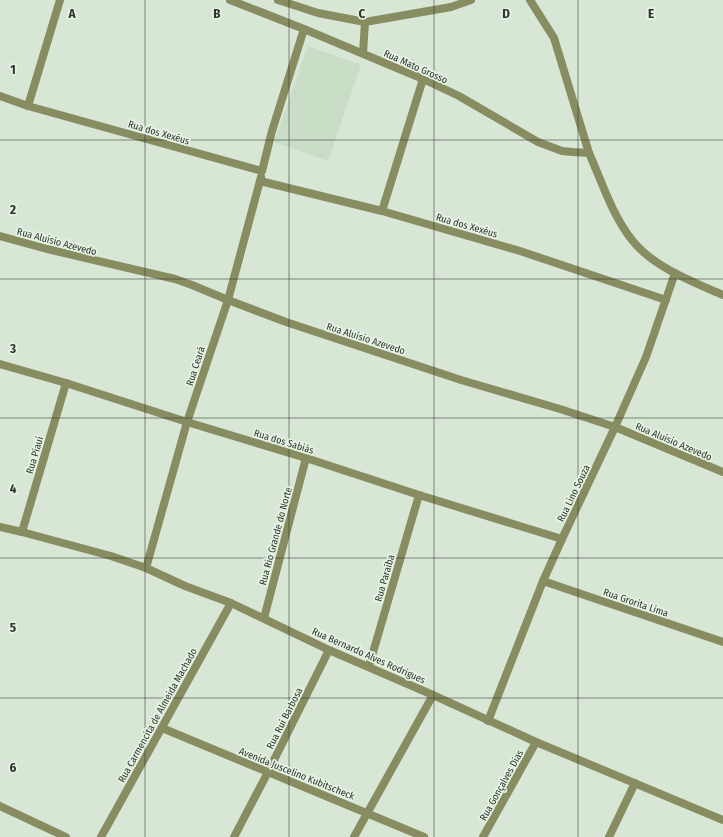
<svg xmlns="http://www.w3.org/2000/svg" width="723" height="837" font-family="'Fira Sans Condensed',sans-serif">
<rect width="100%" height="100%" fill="#d8e6d6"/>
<!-- built -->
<path fill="#c9ddc7" d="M308,46L361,65L328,161L274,142Z"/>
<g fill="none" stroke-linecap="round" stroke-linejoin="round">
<!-- minor -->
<g stroke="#878c61" stroke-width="8">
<path d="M230,0L304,29L423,79L459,96L538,142L562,151L573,152L589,153C602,182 612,215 632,240C653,267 693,282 723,295"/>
<path d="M278,0L318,13L365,22L451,7L471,0"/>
<path d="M530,0L554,38L589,153"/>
<path d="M363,53L365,22"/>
<path d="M0,96L28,106L262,171L272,131L304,29"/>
<path d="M28,106L60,0"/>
<path d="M260,181L382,211L520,251L666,300"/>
<path d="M382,211L423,79"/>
<path d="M0,236L47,249L175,279L192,285L228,300L286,322L461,380L560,409L615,427L723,472"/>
<path d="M0,364L66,383L187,422L306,458L419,495L562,539"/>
<path d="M0,527L22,532L111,556L146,568L185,586L231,603L329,650L433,695L536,742L723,820"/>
<path d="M22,532L66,383"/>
<path d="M146,568L187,422L228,300L261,177"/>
<path d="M543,581L723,642"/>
<path d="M264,618L306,458"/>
<path d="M369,666L419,495"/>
<path d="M488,721L543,581L562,539L615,427L646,357L675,273"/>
<path d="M162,728L424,837"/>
<path d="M0,806L66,837"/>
<path d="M101,837L231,603"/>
<path d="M234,837L268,772L329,650"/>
<path d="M354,837L433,695"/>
<path d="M483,837L536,742"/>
<path d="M609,837L635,783"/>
</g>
</g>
<!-- grid -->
<path fill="none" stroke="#2f352e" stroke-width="1" stroke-opacity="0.55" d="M145,0V837M289,0V837M434,0V837M578,0V837M0,140H723M0,279H723M0,418H723M0,558H723M0,698H723"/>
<g text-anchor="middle" stroke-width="3.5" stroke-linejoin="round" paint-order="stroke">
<!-- street labels -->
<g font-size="10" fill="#2f352e" stroke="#e5f3e3">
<text transform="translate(416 66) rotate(24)" y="4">Rua Mato Grosso</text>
<text transform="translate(159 132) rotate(16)" y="4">Rua dos Xexéus</text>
<text transform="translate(467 225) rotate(16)" y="4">Rua dos Xexéus</text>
<text transform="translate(57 241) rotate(15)" y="4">Rua Aluísio Azevedo</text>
<text transform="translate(366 338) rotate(18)" y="4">Rua Aluísio Azevedo</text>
<text transform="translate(195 366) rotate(-72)" y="4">Rua Ceará</text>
<text transform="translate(284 441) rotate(17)" y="4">Rua dos Sabiás</text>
<text transform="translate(674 441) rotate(23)" y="4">Rua Aluísio Azevedo</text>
<text transform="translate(34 455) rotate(-74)" y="4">Rua Piauí</text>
<text transform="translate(573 493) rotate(-64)" y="4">Rua Lino Souza</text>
<text transform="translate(275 536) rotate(-75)" y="4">Rua Rio Grande do Norte</text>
<text transform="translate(384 578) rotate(-74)" y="4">Rua Paraíba</text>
<text transform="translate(636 602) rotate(19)" y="4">Rua Grorita Lima</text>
<text transform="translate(369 655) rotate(24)" y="4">Rua Bernardo Alves Rodrigues</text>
<text transform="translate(157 715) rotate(-61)" y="4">Rua Carmencita de Almeida Machado</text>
<text transform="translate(284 718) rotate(-63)" y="4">Rua Rui Barbosa</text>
<text transform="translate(297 773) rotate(22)" y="4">Avenida Juscelino Kubitscheck</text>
<text transform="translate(501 785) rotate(-61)" y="4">Rua Gonçalves Dias</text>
</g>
</g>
<g font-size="13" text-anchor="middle" font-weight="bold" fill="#2f352e" stroke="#e5f3e3" stroke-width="3.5" stroke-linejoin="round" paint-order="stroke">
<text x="72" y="18">A</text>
<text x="217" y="18">B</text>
<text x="362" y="18">C</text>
<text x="506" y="18">D</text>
<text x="651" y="18">E</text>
<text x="13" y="74">1</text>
<text x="13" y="214">2</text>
<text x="13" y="353">3</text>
<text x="13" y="493">4</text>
<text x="13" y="632">5</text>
<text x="13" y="772">6</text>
</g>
</svg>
